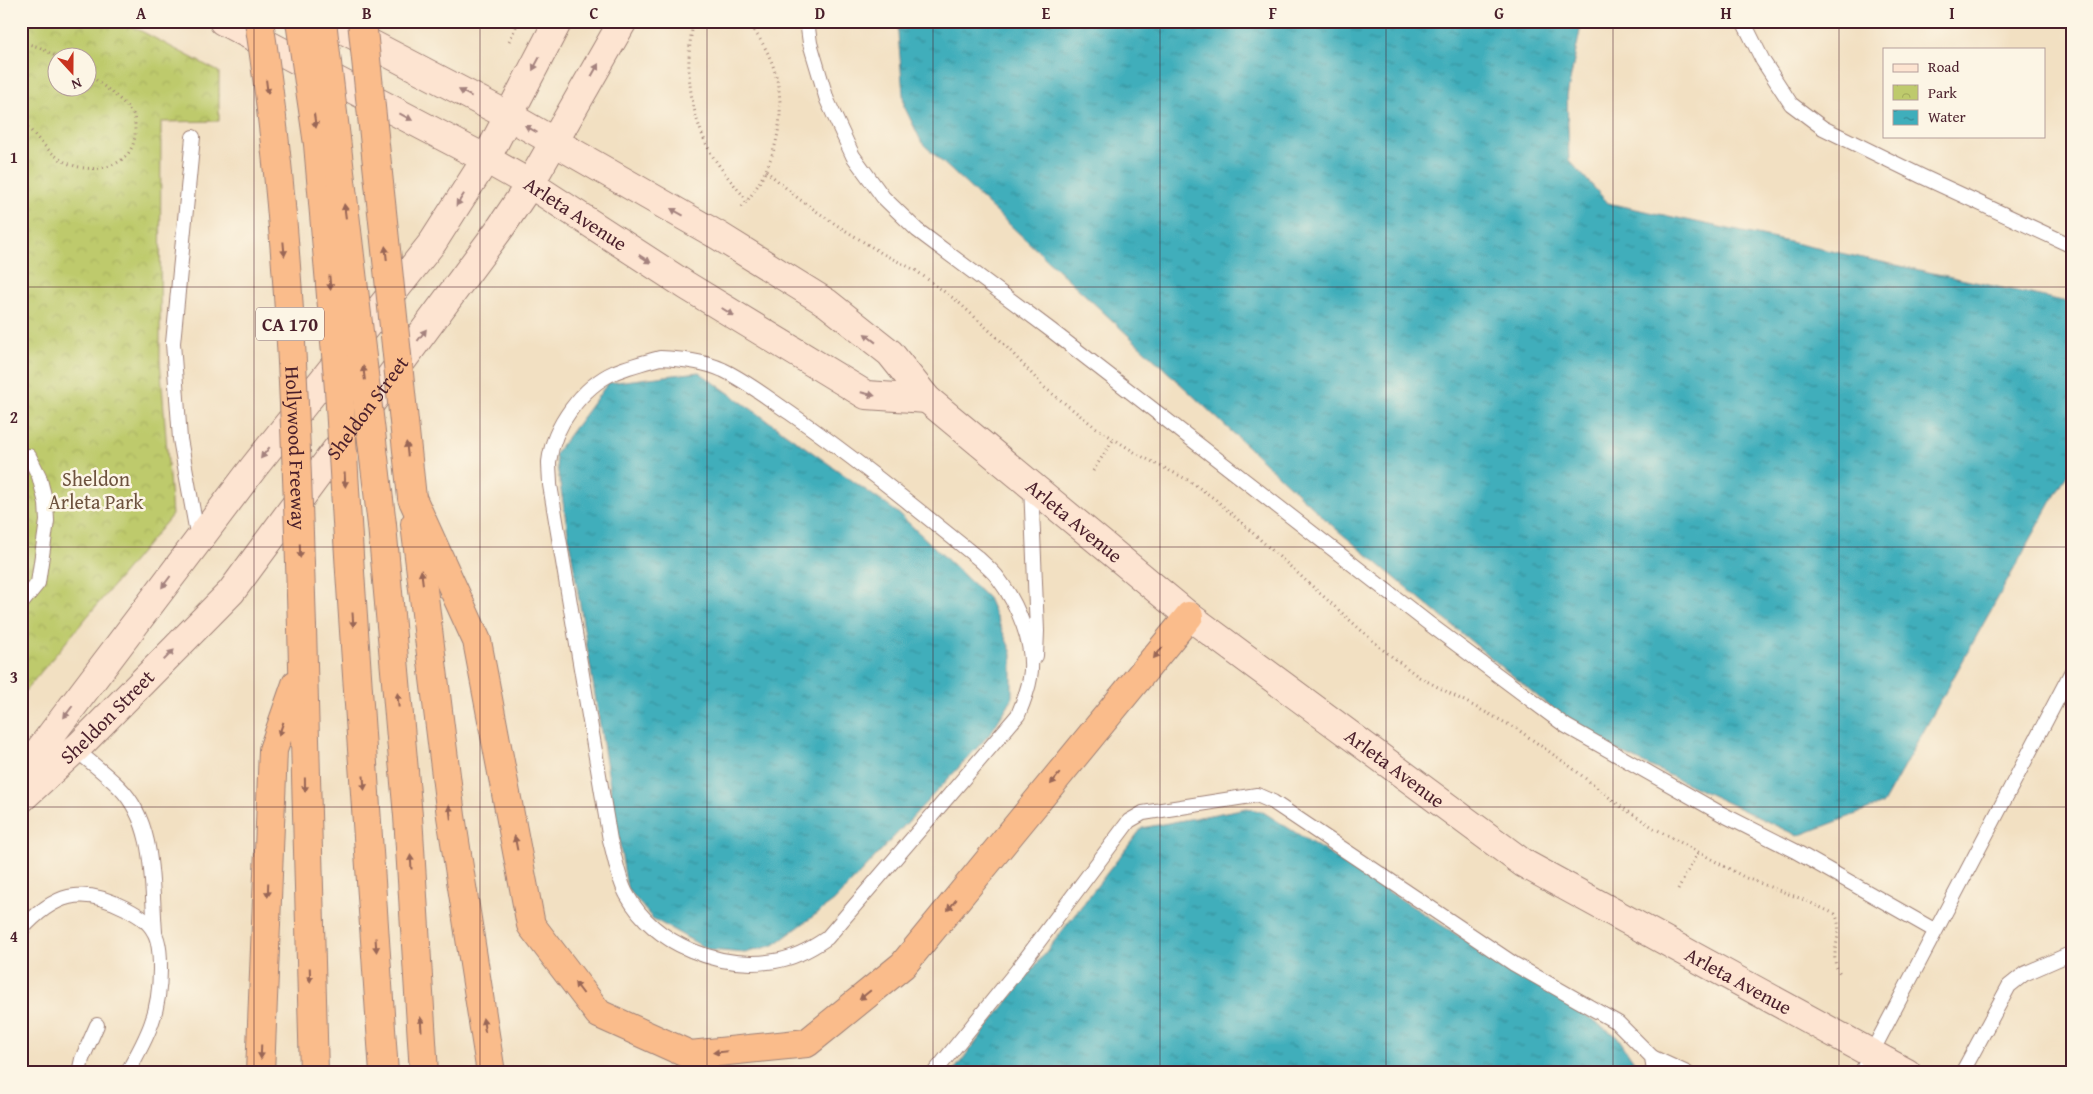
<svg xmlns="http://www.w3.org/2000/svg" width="2093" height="1094" font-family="'Gentium Book Plus',serif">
<defs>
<pattern id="park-crowns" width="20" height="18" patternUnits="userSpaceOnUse" patternTransform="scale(1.25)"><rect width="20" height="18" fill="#beca6c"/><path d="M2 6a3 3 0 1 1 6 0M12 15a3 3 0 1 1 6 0" fill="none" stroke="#a5ad5e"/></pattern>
<pattern id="water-ripples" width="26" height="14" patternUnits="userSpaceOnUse" patternTransform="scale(1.25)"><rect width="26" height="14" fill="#3faebb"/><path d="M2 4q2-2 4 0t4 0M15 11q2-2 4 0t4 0" fill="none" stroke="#378d98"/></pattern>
</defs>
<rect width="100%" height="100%" fill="#fcf5e5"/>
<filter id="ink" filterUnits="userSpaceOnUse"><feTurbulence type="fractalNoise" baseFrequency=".02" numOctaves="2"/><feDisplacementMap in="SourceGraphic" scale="10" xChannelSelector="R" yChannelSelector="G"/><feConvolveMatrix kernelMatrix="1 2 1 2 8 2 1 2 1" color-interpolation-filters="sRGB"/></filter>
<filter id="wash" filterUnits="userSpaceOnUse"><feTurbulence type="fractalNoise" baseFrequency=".0096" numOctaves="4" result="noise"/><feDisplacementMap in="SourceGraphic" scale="20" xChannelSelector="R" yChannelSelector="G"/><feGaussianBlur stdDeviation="1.12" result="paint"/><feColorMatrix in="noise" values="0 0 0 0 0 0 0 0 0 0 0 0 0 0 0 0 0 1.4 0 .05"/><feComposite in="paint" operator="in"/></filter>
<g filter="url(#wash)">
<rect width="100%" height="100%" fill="#f2e0c2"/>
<!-- park -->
<path fill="url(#park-crowns)" stroke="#84744c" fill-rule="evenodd" d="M21,21H122L219,72V121L161,122L160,359L172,515L21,696ZM58,58H88V88H58Z"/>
<!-- water -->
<g fill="url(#water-ripples)" stroke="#446673">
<path d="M897,21H1582L1567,96L1569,160L1608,203L2072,303V465L1883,804L1798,836L1584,735L1336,529L922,143L904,106Z"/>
<path d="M699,372L898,513L988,598L1012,653V699L990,734L834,901L774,945L745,953L709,950L652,918L627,888L555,454L608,383Z"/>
<path d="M1247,808L1263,812L1617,1036L1638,1068V1073H952L1142,828Z"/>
</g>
</g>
<g filter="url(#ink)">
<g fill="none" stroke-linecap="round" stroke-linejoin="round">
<defs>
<g id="lane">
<path d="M807,21L810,43L827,100L853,156L883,197L917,230L1052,331L1432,626L1566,726L1720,813L1795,851L1934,930"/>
<path d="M1743,21L1763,61L1791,104L1823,128L1921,176L2072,246"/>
<path d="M193,137L173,343L180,439L198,539"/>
<path d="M660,358C681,359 703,361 723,370C746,381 768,398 790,413C855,458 917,509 979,559C985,565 993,571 998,578C1017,603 1036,646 1030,678C1028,691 1023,703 1018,715L827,938C811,949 795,958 775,961C720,970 655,945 627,895C618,879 615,857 610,840L550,485C550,478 549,469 549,462C553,426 583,386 615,372C630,366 645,362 660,358Z"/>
<path d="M1031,485L1037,631L1036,656"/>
<path d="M21,604L38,583L47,521L46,503L39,476L29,456"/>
<path d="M75,749C90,762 105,773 119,787C156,824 151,883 155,932"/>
<path d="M21,930C54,894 81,885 125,908C136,914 148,920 154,932C160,942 160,958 160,969C160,1013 148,1036 127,1073"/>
<path d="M1652,1057L1687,1073"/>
<path d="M79,1073L82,1059L97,1025"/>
<path d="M934,1073L1015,973L1129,821L1143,813L1257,795L1273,802L1514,964L1618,1023L1652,1057L1654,1073"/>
<path d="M1861,1073L2072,671"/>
<path d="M1962,1073L2009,986L2024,974L2072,953"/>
</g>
<g id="secondary">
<path id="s1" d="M223,21L486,159L530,184L687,286L866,395L927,399"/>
<path id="s2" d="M327,21L509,116L719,236L827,303L890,353L927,399L1189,616L1523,863L1907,1073"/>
<path d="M21,777L38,752L254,467L433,242L486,159L558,21"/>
<path id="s3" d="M21,799L81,744L231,592L501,227L530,184L623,21"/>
</g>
<g id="highway">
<path d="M412,498L477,641L531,925L599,1014L690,1055L807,1043L903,965L1189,616"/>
<path d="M415,524L451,816L491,1073"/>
<path d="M382,525L408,816L424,1073"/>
<path d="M350,572L384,1073"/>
<path d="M302,628L314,1073"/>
<path d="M260,1073L273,750L296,684"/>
</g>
</defs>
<!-- lane casing -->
<use href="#lane" stroke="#9e8076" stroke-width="16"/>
<!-- secondary casing -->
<use href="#secondary" stroke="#9e8076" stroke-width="30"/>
<!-- highway casing -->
<use href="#highway" stroke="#9e8076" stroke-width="30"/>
<!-- path -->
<g stroke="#9e8076" stroke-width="3" stroke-dasharray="1 4" stroke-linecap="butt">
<path d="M694,21C683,65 690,116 712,155C722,171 735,186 747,200"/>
<path d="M509,41L519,21"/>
<path d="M21,42L39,47L59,58"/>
<path d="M21,120C36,135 51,158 72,165C100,175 137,164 135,129C135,124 135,118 133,114C122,98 102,86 88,73"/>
<path d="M766,171L799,199L835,224L883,254L915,270L957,301L1001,341L1045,388L1095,427L1139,455L1188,480L1215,499L1382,649L1419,677L1517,729L1571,767L1620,806L1654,828L1746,878L1802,899L1835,914C1846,934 1826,955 1840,973"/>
<path d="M742,207C788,153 796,76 746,21"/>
<path d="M1093,471L1113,440"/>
<path d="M1678,889L1698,853"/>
</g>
<!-- lane -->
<use href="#lane" stroke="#fff" stroke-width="14"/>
<!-- secondary -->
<use href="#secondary" stroke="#fde4d1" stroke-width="28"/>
<!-- highway -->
<use href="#highway" stroke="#fabc8b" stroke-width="28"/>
<defs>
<g id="highway-bridge">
<path id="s4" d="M259,21C290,222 296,425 302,628"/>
<path d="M300,21L318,144L339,389L350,572"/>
<path d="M322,21L382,525"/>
<path d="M362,21L412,498"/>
</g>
</defs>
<!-- highway-bridge casing -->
<use href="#highway-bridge" stroke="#9e8076" stroke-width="30" stroke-linecap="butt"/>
<!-- highway-bridge -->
<use href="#highway-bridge" stroke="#fabc8b" stroke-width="28"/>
</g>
<!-- one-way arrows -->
<defs><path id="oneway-solid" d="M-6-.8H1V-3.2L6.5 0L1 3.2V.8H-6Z" transform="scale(1.25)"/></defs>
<g fill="#a4827e">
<use href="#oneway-solid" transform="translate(536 64) rotate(118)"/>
<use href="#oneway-solid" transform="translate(595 70) rotate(-61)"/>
<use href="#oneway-solid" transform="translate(465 93) rotate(-152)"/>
<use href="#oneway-solid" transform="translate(406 117) rotate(28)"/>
<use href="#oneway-solid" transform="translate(531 129) rotate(-150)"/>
<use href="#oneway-solid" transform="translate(460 200) rotate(123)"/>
<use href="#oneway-solid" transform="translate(677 212) rotate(-151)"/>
<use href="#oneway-solid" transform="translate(645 259) rotate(33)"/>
<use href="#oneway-solid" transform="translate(728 312) rotate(32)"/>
<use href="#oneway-solid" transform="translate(422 335) rotate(-53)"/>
<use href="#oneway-solid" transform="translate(870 338) rotate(-142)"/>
<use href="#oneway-solid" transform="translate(868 394) rotate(14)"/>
<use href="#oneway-solid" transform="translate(265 453) rotate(128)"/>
<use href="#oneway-solid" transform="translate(166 582) rotate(127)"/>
<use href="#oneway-solid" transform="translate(169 655) rotate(-45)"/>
<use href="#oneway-solid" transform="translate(68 712) rotate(127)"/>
</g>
<g fill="#996656">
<use href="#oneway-solid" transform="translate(267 87) rotate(83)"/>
<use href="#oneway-solid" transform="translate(315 121) rotate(82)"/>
<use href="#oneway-solid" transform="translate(345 211) rotate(-97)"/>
<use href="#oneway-solid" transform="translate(284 249) rotate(85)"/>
<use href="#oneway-solid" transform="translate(386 253) rotate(-96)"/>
<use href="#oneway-solid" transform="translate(330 283) rotate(85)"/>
<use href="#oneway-solid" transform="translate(364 373) rotate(-97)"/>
<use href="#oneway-solid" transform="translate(407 449) rotate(-96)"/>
<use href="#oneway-solid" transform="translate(345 480) rotate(87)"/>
<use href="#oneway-solid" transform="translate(300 551) rotate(88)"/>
<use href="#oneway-solid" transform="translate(422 577) rotate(-97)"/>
<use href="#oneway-solid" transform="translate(353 620) rotate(86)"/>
<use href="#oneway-solid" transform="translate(1158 653) rotate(129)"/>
<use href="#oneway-solid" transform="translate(398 700) rotate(-95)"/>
<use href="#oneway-solid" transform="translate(281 729) rotate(109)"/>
<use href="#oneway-solid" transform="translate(1055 779) rotate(129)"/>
<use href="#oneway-solid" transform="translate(364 783) rotate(86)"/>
<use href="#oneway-solid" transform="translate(305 785) rotate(89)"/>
<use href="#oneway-solid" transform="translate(450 812) rotate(-97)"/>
<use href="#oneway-solid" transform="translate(516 843) rotate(-101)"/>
<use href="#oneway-solid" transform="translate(411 862) rotate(-94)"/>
<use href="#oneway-solid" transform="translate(268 890) rotate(92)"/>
<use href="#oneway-solid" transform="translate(952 905) rotate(129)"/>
<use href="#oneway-solid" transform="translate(376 945) rotate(86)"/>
<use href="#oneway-solid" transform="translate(310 975) rotate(88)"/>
<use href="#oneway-solid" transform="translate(579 988) rotate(-127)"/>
<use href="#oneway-solid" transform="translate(865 995) rotate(141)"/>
<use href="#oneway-solid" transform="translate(421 1024) rotate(-94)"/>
<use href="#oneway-solid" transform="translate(484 1025) rotate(-99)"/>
<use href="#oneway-solid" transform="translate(261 1052) rotate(92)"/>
<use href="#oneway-solid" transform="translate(720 1052) rotate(174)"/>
</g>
</g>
<!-- grid -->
<path fill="none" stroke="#4a1f2b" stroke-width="1" stroke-opacity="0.55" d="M254,21V1073M480,21V1073M707,21V1073M933,21V1073M1160,21V1073M1386,21V1073M1613,21V1073M1839,21V1073M21,287H2072M21,547H2072M21,807H2072"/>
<g text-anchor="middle" stroke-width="5" stroke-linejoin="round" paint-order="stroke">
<!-- shield labels -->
<rect fill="#fcf5e5" stroke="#7f5f63" stroke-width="1" x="256" y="307.5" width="68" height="33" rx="4"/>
<g font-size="19" font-weight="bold" fill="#4a1f2b">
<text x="290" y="331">CA 170</text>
</g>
<!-- street labels -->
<g font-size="20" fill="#4a1f2b" stroke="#fcf5e5">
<text dy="7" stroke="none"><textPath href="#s1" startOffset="402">Arleta Avenue</textPath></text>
<text dy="7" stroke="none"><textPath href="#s3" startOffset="524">Sheldon Street</textPath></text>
<text dy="7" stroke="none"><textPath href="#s4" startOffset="429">Hollywood Freeway</textPath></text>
<text dy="7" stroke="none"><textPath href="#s2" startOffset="905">Arleta Avenue</textPath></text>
<text dy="7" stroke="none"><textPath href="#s3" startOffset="119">Sheldon Street</textPath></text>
<text dy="7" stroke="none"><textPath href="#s2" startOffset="1310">Arleta Avenue</textPath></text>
<text dy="7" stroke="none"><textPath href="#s2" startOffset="1715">Arleta Avenue</textPath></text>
</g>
<!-- park labels -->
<g font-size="20" fill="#6d523e" stroke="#fcf5e5">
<text x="96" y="486">Sheldon<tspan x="96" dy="23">Arleta Park</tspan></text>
</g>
</g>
<!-- margin -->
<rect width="2093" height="1094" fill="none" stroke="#fcf5e5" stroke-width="55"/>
<!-- legend -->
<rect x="1883" y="48" width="162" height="90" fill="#fcf5e5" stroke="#b59f9b"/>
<rect x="1893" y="64" width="25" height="8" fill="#fde4d1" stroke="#b59f9b"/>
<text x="1928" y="72" font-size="15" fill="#4a1f2b">Road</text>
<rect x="1893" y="85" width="25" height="15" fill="url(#park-crowns)" stroke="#b59f9b"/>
<text x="1928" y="98" font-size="15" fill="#4a1f2b">Park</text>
<rect x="1893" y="110" width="25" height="15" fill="url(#water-ripples)" stroke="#b59f9b"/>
<text x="1928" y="122" font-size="15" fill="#4a1f2b">Water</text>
<!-- north arrow -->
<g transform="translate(72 72) rotate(159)"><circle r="24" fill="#fcf5e5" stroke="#b59f9b"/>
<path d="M0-4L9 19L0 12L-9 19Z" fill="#c8321e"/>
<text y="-8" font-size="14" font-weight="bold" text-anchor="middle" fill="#4a1f2b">N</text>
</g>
<rect x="28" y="28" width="2038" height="1038" fill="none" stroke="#4a1f2b" stroke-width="2"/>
<g font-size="16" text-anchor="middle" font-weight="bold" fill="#4a1f2b">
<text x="141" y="19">A</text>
<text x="367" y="19">B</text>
<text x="594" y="19">C</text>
<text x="820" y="19">D</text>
<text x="1046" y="19">E</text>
<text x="1273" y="19">F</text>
<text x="1499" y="19">G</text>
<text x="1726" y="19">H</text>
<text x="1952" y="19">I</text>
<text x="14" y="163">1</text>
<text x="14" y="423">2</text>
<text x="14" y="683">3</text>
<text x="14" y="942">4</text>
</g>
</svg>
